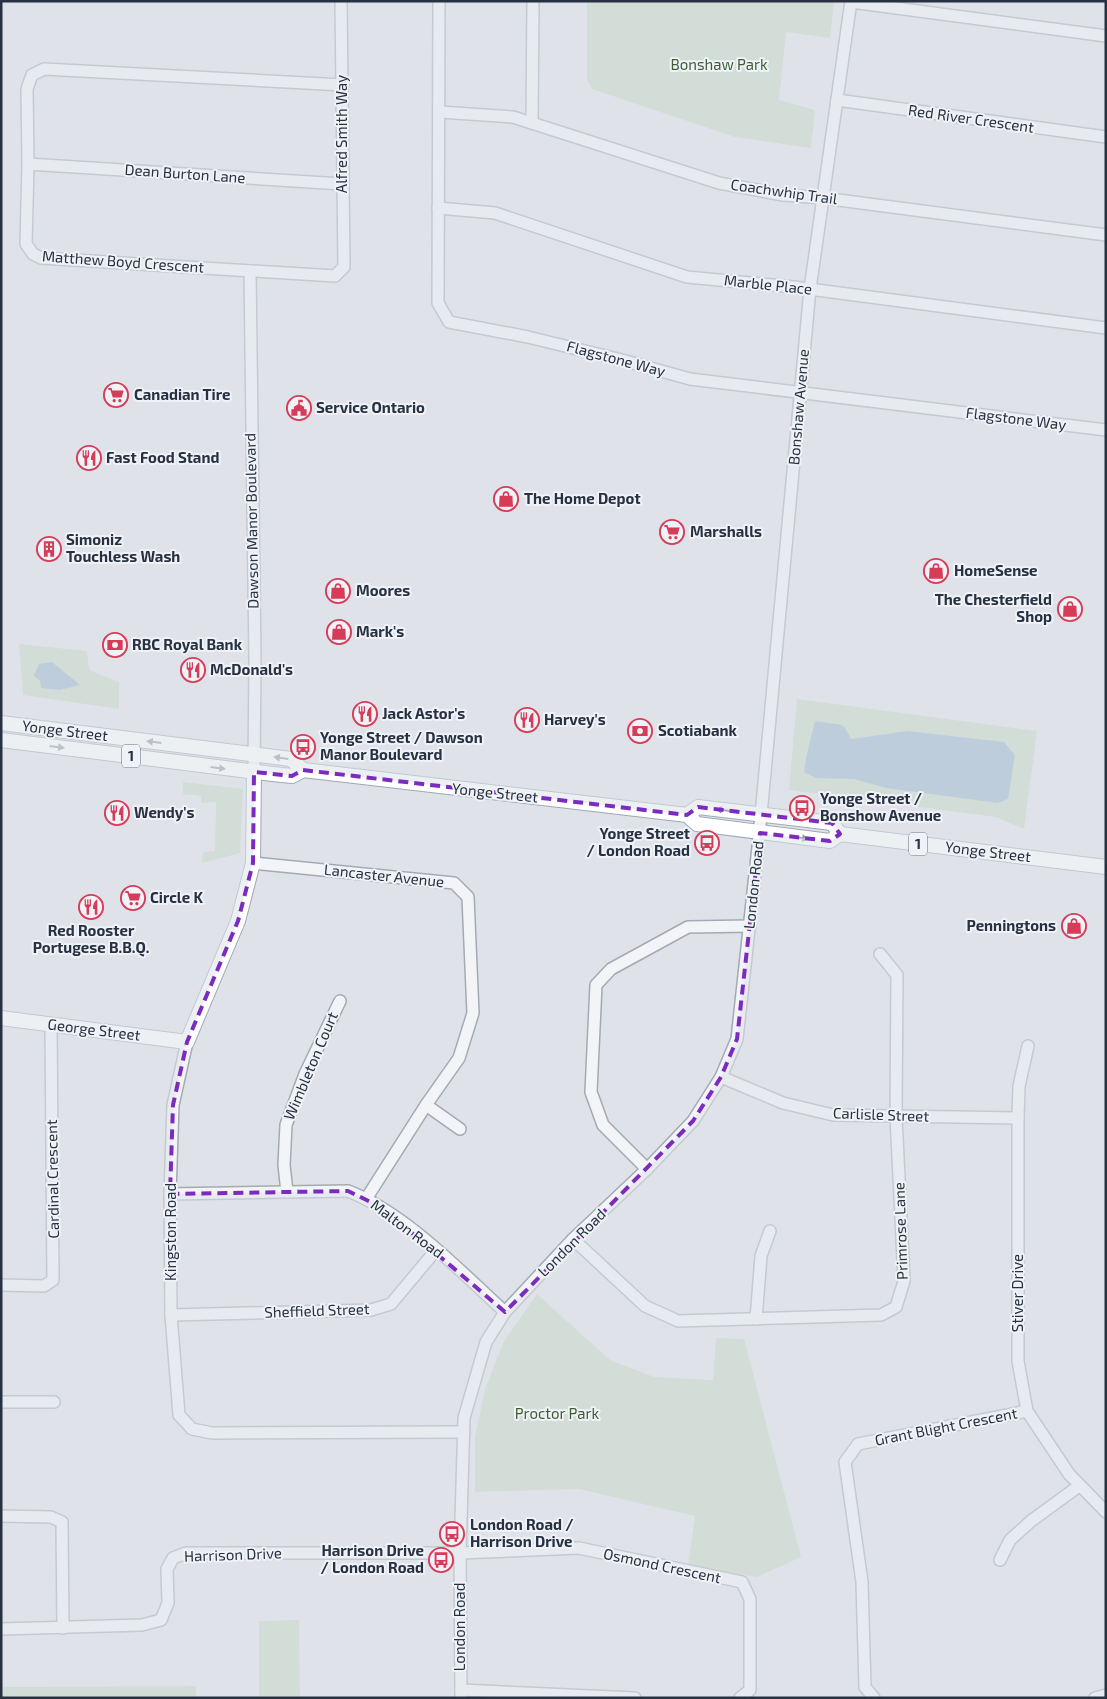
<svg xmlns="http://www.w3.org/2000/svg" width="1107" height="1699" font-family="'Exo 2',sans-serif">
<rect width="100%" height="100%" fill="#dfe3e9"/>
<!-- green -->
<g fill="#c5d4c0">
<path d="M587,1H834L830,38L786,32L779,100L815,110L811,148L735,137L592,89L587,79Z"/>
<path d="M19,644L87,651L89,670L119,682V709L23,695Z"/>
<path d="M797,699L1037,731L1024,829L996,817L789,790Z"/>
<path d="M183,782L243,789L240,853L202,863L203,852L215,851L216,802L201,803V796L183,794Z"/>
<path d="M537,1294L610,1360L654,1377L713,1380L716,1338L744,1339L801,1557L757,1577L688,1566L695,1516L579,1489L475,1492V1437L485,1389L504,1341Z"/>
<path d="M299,1620L300,1698H259V1621Z"/>
<path d="M196,1686V1698H1V1687Z"/>
</g>
<!-- water -->
<g fill="#98b2cc">
<path d="M52,662L80,685L60,690L41,688L40,681L34,676L39,664Z"/>
<path d="M815,721L842,725L845,728L851,739L908,731L1004,742L1015,755L1008,799L998,803L886,788L854,779L816,778L804,772L806,758Z"/>
</g>
<g fill="none" stroke-linecap="round" stroke-linejoin="round">
<defs>
<g id="minor">
<path d="M341,1L344,267L335,276L41,258L33,254L26,244L28,164L27,89L32,75L44,69L343,85"/>
<path d="M439,1L438,303L449,322L528,337L622,360L690,379L1106,430"/>
<path d="M851,2L1106,36"/>
<path d="M837,100L1106,137"/>
<path d="M440,112L513,117L719,183L783,195L823,198L1106,235"/>
<path d="M532,122L533,1"/>
<path d="M28,164L342,184"/>
<path d="M438,208L495,213L687,277L794,287L1106,328"/>
<path d="M250,271L255,661L254,772"/>
<path d="M253,863L454,883L468,897L473,1013L459,1058L426,1105L366,1199"/>
<path d="M187,1042L173,1105L170,1194L171,1315L179,1415L192,1429L212,1433L464,1432"/>
<path d="M1028,1046L1019,1086L1018,1118V1361L1027,1411L1069,1474L1106,1512"/>
<path d="M721,1077L783,1103L833,1115L1018,1118"/>
<path d="M426,1105L460,1129"/>
<path d="M647,1169L603,1125L591,1092L596,985L611,969L688,927L750,926"/>
<path d="M287,1192L284,1165L286,1125L305,1074L340,1001"/>
<path d="M170,1194L348,1191C405,1213 460,1271 505,1312"/>
<path d="M573,1239L645,1306L678,1321L881,1315L896,1307L904,1281L896,1116L897,975L880,954"/>
<path d="M1,1285L44,1286L53,1280L51,1024"/>
<path d="M171,1315L371,1310L391,1304L436,1250"/>
<path d="M756,1319L761,1256L770,1231"/>
<path d="M1,1402H54"/>
<path d="M1,1516L51,1517L62,1522L63,1628"/>
<path d="M1000,1560L1010,1540L1031,1521L1079,1486"/>
<path d="M1,1629L142,1625L161,1620L168,1603L167,1569L173,1558L186,1553H460L579,1548L742,1582L750,1599V1690L740,1698"/>
<path d="M461,1690L635,1698"/>
<path d="M461,1698L460,1553L464,1418L486,1342L505,1312L573,1239L647,1169L693,1121L721,1077L737,1039L758,847L810,289L851,1"/>
<path d="M874,1698L865,1687L862,1582L845,1462L858,1444L1027,1411"/>
<path d="M1095,1698L1106,1695"/>
</g>
<g id="major">
<path d="M1,723L291,759L303,770"/>
<path d="M1,740L273,774L292,776L303,770L687,815L697,824L830,841L840,834L1106,867"/>
<path d="M687,815L698,807L832,823L840,834"/>
<path d="M1,1018L187,1042L238,921L253,863L254,772"/>
</g>
</defs>
<!-- minor casing -->
<use href="#minor" stroke="#a4aab3" stroke-width="14"/>
<!-- major casing -->
<use href="#major" stroke="#9ea8b6" stroke-width="16"/>
<!-- minor -->
<use href="#minor" stroke="#f2f4f7" stroke-width="11"/>
<!-- major -->
<use href="#major" stroke="#fff" stroke-width="14"/>
</g>
<!-- one-way arrows -->
<defs><path id="oneway-solid" d="M-6-.8H1V-3.2L6.5 0L1 3.2V.8H-6Z" transform="scale(1.25)"/></defs>
<g fill="#9398a0">
<use href="#oneway-solid" transform="translate(154 742) rotate(-173)"/>
<use href="#oneway-solid" transform="translate(57 747) rotate(7)"/>
<use href="#oneway-solid" transform="translate(281 758) rotate(-172)"/>
<use href="#oneway-solid" transform="translate(218 768) rotate(7)"/>
<use href="#oneway-solid" transform="translate(723 810) rotate(-173)"/>
<use href="#oneway-solid" transform="translate(801 838) rotate(7)"/>
</g>
<!-- marked area -->
<path d="M0 0H1107V1699H0ZM303,770L687,815L698,807L832,823L840,834L830,841L760,833L737,1039L721,1077L693,1121L505,1312L383,1208L348,1191L170,1194L173,1105L187,1042L238,921L253,863L254,772L292,776Z" fill="#dfe3e9" fill-opacity=".55" fill-rule="evenodd"/>
<path fill="none" stroke="#7b2cbf" stroke-width="4" stroke-dasharray="10 6" stroke-linejoin="round" d="M303,770L687,815L698,807L832,823L840,834L830,841L760,833L737,1039L721,1077L693,1121L505,1312L383,1208L348,1191L170,1194L173,1105L187,1042L238,921L253,863L254,772L292,776Z"/>
<!-- icons -->
<defs>
<symbol id="supermarket-ring" viewBox="-11 -11 22 22"><circle r="9.5" fill="#eff2f7" stroke="#d63c58" stroke-width="1.5"/><path d="M-6-5.5h2.5l.6 2H6L4.5 2H-2.5L-4.4-4H-6ZM-1.5 3.2a1.3 1.3 0 1 0 .1 0ZM3 3.2a1.3 1.3 0 1 0 .1 0Z" fill="#d63c58"/></symbol>
<symbol id="civic-ring" viewBox="-11 -11 22 22"><circle r="9.5" fill="#eff2f7" stroke="#d63c58" stroke-width="1.5"/><path d="M-.6-6.5H3V-4.5H.6V-3L4-1V1h2V6H-6V1h2V-1L-.6-3ZM-1.2 2.5V6h2.4V2.5Z" fill="#d63c58"/></symbol>
<symbol id="restaurant-ring" viewBox="-11 -11 22 22"><circle r="9.5" fill="#eff2f7" stroke="#d63c58" stroke-width="1.5"/><path d="M-5-6h1v4h1v-4h1v4h1v-4h1v5L-1.5 .5V6h-2V.5L-5-1ZM5-6V6H3V1.5H1.5Q1.5-4 5-6Z" fill="#d63c58"/></symbol>
<symbol id="shop-ring" viewBox="-11 -11 22 22"><circle r="9.5" fill="#eff2f7" stroke="#d63c58" stroke-width="1.5"/><path d="M-5-2.5h2.3a2.7 3.5 0 0 1 5.4 0H5L5.5 6h-11ZM-1.5-2.5h3a1.5 2.3 0 0 0-3 0Z" fill="#d63c58"/></symbol>
<symbol id="building-ring" viewBox="-11 -11 22 22"><circle r="9.5" fill="#eff2f7" stroke="#d63c58" stroke-width="1.5"/><path d="M-4-6H4V6H1V3H-1V6H-4ZM-2.5-4.3h1.7v1.8h-1.7ZM.8-4.3h1.7v1.8H.8ZM-2.5-1h1.7V.8h-1.7ZM.8-1h1.7V.8H.8Z" fill="#d63c58"/></symbol>
<symbol id="bank-ring" viewBox="-11 -11 22 22"><circle r="9.5" fill="#eff2f7" stroke="#d63c58" stroke-width="1.5"/><path d="M-6-4H6V4H-6ZM0-2.3a2.3 2.3 0 1 0 0 4.6a2.3 2.3 0 1 0 0-4.6Z" fill="#d63c58"/></symbol>
<symbol id="bus-ring" viewBox="-11 -11 22 22"><circle r="9.5" fill="#eff2f7" stroke="#d63c58" stroke-width="1.5"/><path d="M-5-6H5V4H4V6H2V4H-2V6H-4V4H-5ZM-3.5-4V0h7V-4ZM-3.5 1.2v1.5H-2V1.2ZM2 1.2v1.5H3.5V1.2Z" fill="#d63c58"/></symbol>
</defs>
<g fill-rule="evenodd">
<use href="#supermarket-ring" x="102" y="381" width="28" height="28"/>
<use href="#civic-ring" x="285" y="394" width="28" height="28"/>
<use href="#restaurant-ring" x="75" y="444" width="28" height="28"/>
<use href="#shop-ring" x="492" y="485" width="28" height="28"/>
<use href="#supermarket-ring" x="658" y="518" width="28" height="28"/>
<use href="#building-ring" x="35" y="535" width="28" height="28"/>
<use href="#shop-ring" x="922" y="557" width="28" height="28"/>
<use href="#shop-ring" x="324" y="577" width="28" height="28"/>
<use href="#shop-ring" x="1056" y="595" width="28" height="28"/>
<use href="#shop-ring" x="325" y="618" width="28" height="28"/>
<use href="#bank-ring" x="101" y="631" width="28" height="28"/>
<use href="#restaurant-ring" x="179" y="656" width="28" height="28"/>
<use href="#restaurant-ring" x="351" y="700" width="28" height="28"/>
<use href="#restaurant-ring" x="513" y="706" width="28" height="28"/>
<use href="#bank-ring" x="626" y="717" width="28" height="28"/>
<use href="#bus-ring" x="289" y="733" width="28" height="28"/>
<use href="#bus-ring" x="788" y="794" width="28" height="28"/>
<use href="#restaurant-ring" x="103" y="799" width="28" height="28"/>
<use href="#bus-ring" x="693" y="829" width="28" height="28"/>
<use href="#supermarket-ring" x="119" y="884" width="28" height="28"/>
<use href="#restaurant-ring" x="77" y="893" width="28" height="28"/>
<use href="#shop-ring" x="1060" y="912" width="28" height="28"/>
<use href="#bus-ring" x="438" y="1520" width="28" height="28"/>
<use href="#bus-ring" x="427" y="1546" width="28" height="28"/>
</g>
<g text-anchor="middle" stroke-width="4" stroke-linejoin="round" paint-order="stroke">
<!-- shield labels -->
<g fill="#eff2f7" stroke="#636b78" stroke-width="1">
<rect x="122" y="744.5" width="18" height="23" rx="4"/>
<rect x="909" y="832.5" width="18" height="23" rx="4"/>
</g>
<g font-size="14" font-weight="bold" fill="#273141">
<text x="131" y="761">1</text>
<text x="918" y="849">1</text>
</g>
<!-- park labels -->
<g font-size="15" fill="#3d5e33" stroke="#eff2f7">
<text x="719" y="70">Bonshaw Park</text>
<text x="557" y="1419">Proctor Park</text>
</g>
<!-- street labels -->
<g font-size="15" fill="#273141" stroke="#eff2f7">
<text transform="translate(971 119) rotate(8)" y="5">Red River Crescent</text>
<text transform="translate(342 134) rotate(-90)" y="5">Alfred Smith Way</text>
<text transform="translate(185 174) rotate(4)" y="5">Dean Burton Lane</text>
<text transform="translate(784 192) rotate(8)" y="5">Coachwhip Trail</text>
<text transform="translate(123 262) rotate(4)" y="5">Matthew Boyd Crescent</text>
<text transform="translate(768 285) rotate(6)" y="5">Marble Place</text>
<text transform="translate(616 359) rotate(15)" y="5">Flagstone Way</text>
<text transform="translate(799 407) rotate(-85)" y="5">Bonshaw Avenue</text>
<text transform="translate(1016 419) rotate(7)" y="5">Flagstone Way</text>
<text transform="translate(252 521) rotate(-91)" y="5">Dawson Manor Boulevard</text>
<text transform="translate(65 731) rotate(7)" y="5">Yonge Street</text>
<text transform="translate(495 793) rotate(6)" y="5">Yonge Street</text>
<text transform="translate(988 852) rotate(7)" y="5">Yonge Street</text>
<text transform="translate(384 876) rotate(6)" y="5">Lancaster Avenue</text>
<text transform="translate(754 885) rotate(-84)" y="5">London Road</text>
<text transform="translate(94 1030) rotate(7)" y="5">George Street</text>
<text transform="translate(311 1066) rotate(-67)" y="5">Wimbleton Court</text>
<text transform="translate(881 1115) rotate(2)" y="5">Carlisle Street</text>
<text transform="translate(53 1179) rotate(-91)" y="5">Cardinal Crescent</text>
<text transform="translate(407 1229) rotate(37)" y="5">Malton Road</text>
<text transform="translate(901 1231) rotate(-92)" y="5">Primrose Lane</text>
<text transform="translate(171 1232) rotate(-90)" y="5">Kingston Road</text>
<text transform="translate(572 1243) rotate(-45)" y="5">London Road</text>
<text transform="translate(1018 1293) rotate(-90)" y="5">Stiver Drive</text>
<text transform="translate(317 1311) rotate(-2)" y="5">Sheffield Street</text>
<text transform="translate(946 1427) rotate(-11)" y="5">Grant Blight Crescent</text>
<text transform="translate(233 1555) rotate(-2)" y="5">Harrison Drive</text>
<text transform="translate(662 1566) rotate(12)" y="5">Osmond Crescent</text>
<text transform="translate(460 1627) rotate(-90)" y="5">London Road</text>
</g>
<!-- poi labels -->
<g font-size="15" font-weight="bold" fill="#273141" stroke="#eff2f7" text-anchor="start">
<text x="134" y="400">Canadian Tire</text>
<text x="316" y="413">Service Ontario</text>
<text x="106" y="463">Fast Food Stand</text>
<text x="524" y="504">The Home Depot</text>
<text x="690" y="537">Marshalls</text>
<text x="66" y="545">Simoniz<tspan x="66" dy="17">Touchless Wash</tspan></text>
<text x="954" y="576">HomeSense</text>
<text x="356" y="596">Moores</text>
<text x="1052" y="605" text-anchor="end">The Chesterfield<tspan x="1052" dy="17">Shop</tspan></text>
<text x="356" y="637">Mark's</text>
<text x="132" y="650">RBC Royal Bank</text>
<text x="210" y="675">McDonald's</text>
<text x="382" y="719">Jack Astor's</text>
<text x="544" y="725">Harvey's</text>
<text x="658" y="736">Scotiabank</text>
<text x="320" y="743">Yonge Street / Dawson<tspan x="320" dy="17">Manor Boulevard</tspan></text>
<text x="820" y="804">Yonge Street /<tspan x="820" dy="17">Bonshow Avenue</tspan></text>
<text x="134" y="818">Wendy's</text>
<text x="690" y="839" text-anchor="end">Yonge Street<tspan x="690" dy="17">/ London Road</tspan></text>
<text x="150" y="903">Circle K</text>
<text x="1056" y="931" text-anchor="end">Penningtons</text>
<text x="91" y="936" text-anchor="middle">Red Rooster<tspan x="91" dy="17">Portugese B.B.Q.</tspan></text>
<text x="470" y="1530">London Road /<tspan x="470" dy="17">Harrison Drive</tspan></text>
<text x="424" y="1556" text-anchor="end">Harrison Drive<tspan x="424" dy="17">/ London Road</tspan></text>
</g>
</g>
<!-- border -->
<rect width="1107" height="1699" fill="none" stroke="#273141" stroke-width="5"/>
</svg>
